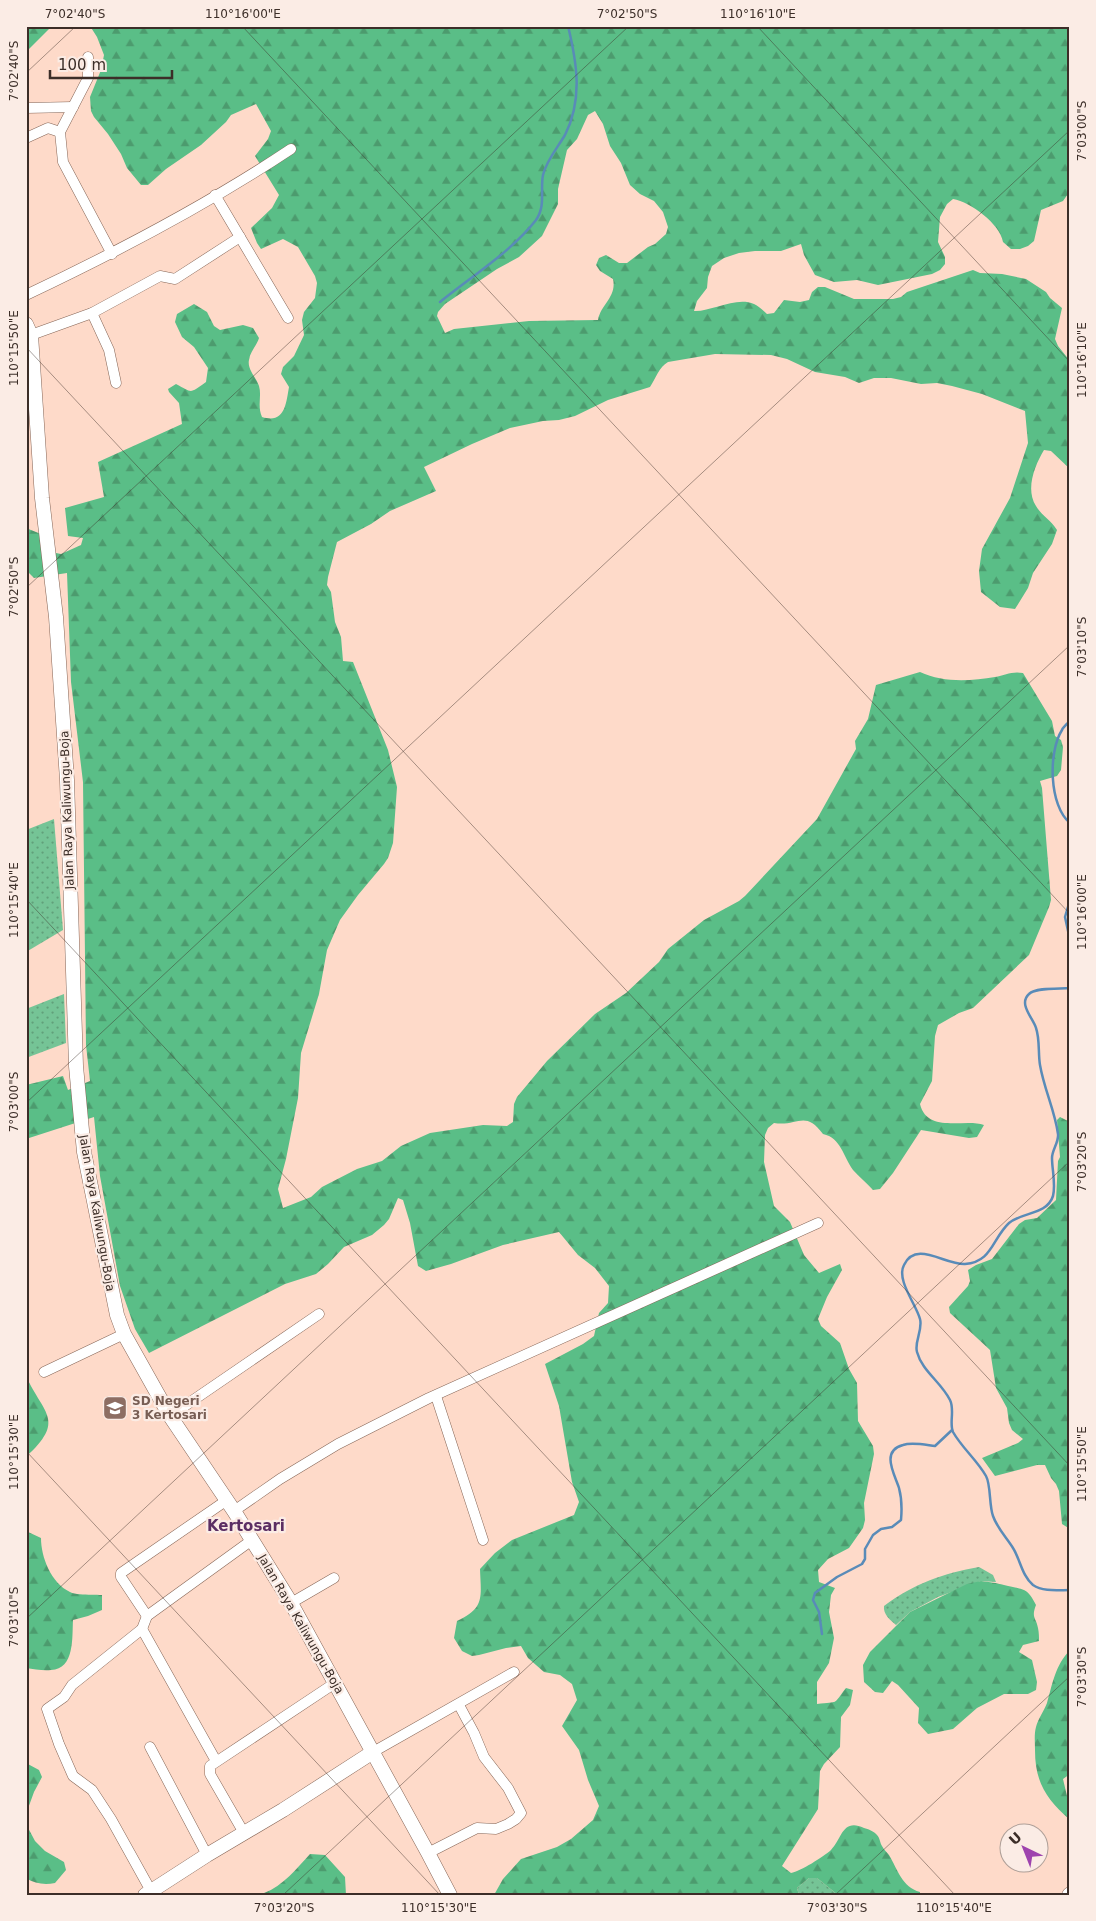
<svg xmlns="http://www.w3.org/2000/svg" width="1096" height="1921" font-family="'DejaVu Sans',sans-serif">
<defs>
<pattern id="grass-dots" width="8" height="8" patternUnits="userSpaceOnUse" patternTransform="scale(1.25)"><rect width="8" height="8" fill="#75c496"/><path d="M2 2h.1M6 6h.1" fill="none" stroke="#61a07a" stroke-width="1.8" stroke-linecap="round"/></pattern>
<pattern id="forest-firs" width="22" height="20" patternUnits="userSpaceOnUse" patternTransform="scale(1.25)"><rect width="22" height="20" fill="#5abe87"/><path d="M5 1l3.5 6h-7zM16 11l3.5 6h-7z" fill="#4c9b6e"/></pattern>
</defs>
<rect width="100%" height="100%" fill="#fedac9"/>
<!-- grass -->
<g fill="url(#grass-dots)">
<path d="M54,819L63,930L26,952V830Z"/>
<path d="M64,994L66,1043L26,1058V1009Z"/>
<path d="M979,1567L993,1575L996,1582L981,1581L938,1597L910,1612L896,1625C890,1620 883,1614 884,1606C913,1584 944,1573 979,1567Z"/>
<path d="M809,1878H817L838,1895H799L797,1888Z"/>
</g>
<!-- forest -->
<g fill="url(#forest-firs)" fill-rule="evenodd">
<path d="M26,26H52L26,52Z"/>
<path d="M90,26H1070V191L1063,201L1041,210L1034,241L1028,246L1020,249H1011L1003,242C1000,224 971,202 953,199L947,204L940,217L938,242L945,257V264L940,270L932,274L878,285L857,280L834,282L815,275L804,255L801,244L781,251H755L739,253L724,258L712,266L708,277L707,288L697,301L694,311C711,312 736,296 754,304C758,306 763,310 767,314L774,313L784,300L800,302L809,300L812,292L818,287H825L854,299H893L901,297L907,292L973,270L980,273L1002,274L1026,279L1046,292L1050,298L1062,308L1055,339L1058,346L1070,361V469L1051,451L1044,450C1035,465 1025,489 1036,506C1041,515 1051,520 1057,530L1052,544L1033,573L1028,588L1015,609L1000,607L981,592L979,571L982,549L1010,498L1028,443L1025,411L982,394L952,386L937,383L921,384L891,378H874L859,383L845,377L815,372L787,359L771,355L715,354L668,362C659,367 656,378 650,387L608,400L575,416L559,420L543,421L510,428L472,444L424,467L436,491L390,511L371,524L337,542L328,577L327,585L331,592L335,622L341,637L343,661L353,662L388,750L397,787L393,843L388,858L384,864L358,895L340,920L327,950L319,994L301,1053L298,1098L286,1159L278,1189L283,1208L311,1197L322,1187L357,1169L382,1161L401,1146L430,1133L483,1125L507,1126L513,1122L514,1104L517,1097L547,1061L595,1014L626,993L659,962L668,949L704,920L739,901L745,896L817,819L856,749L855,741L868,719L876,685L920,672C943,683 971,681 995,677C1005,675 1012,671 1023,673L1052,721L1055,736L1061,740L1063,747L1061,770L1057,776L1040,781L1042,788L1051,900L1049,907L1029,955L973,1008L959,1013L938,1025L935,1036L932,1081L920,1104C927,1134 966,1118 984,1125L977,1137L969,1138L921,1130L893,1173L880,1189L873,1190C867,1183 859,1177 853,1170C843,1156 841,1138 823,1134C805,1109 797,1127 774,1123L768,1128L765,1135L764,1162L774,1206L790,1222L804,1255L819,1273L840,1264L842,1270L827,1297L818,1319L821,1326L840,1343L849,1369L857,1383L858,1421L873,1446L874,1454L864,1503L865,1520L863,1528L849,1548L828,1559L818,1570L819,1582L835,1588L831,1595L829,1612L834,1638L829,1663L817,1682V1704C840,1701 832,1706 846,1688L853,1690L850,1705L841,1717L840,1747L824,1764L820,1771L818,1809L782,1866L791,1873C801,1871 823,1857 831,1850C842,1839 842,1818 864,1828C868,1829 875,1832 877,1835C880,1838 880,1843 882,1846C884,1850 887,1852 889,1855C898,1870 902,1887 920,1892V1895H838L817,1878H809L797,1888L799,1895C788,1895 778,1892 768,1895H494L503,1879L521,1859L557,1847L571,1839L593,1820L599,1806L588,1780L579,1750L562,1726L577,1700L572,1684L560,1675L544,1672L528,1658L521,1646L506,1648L479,1655L472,1656L462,1651L454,1638L457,1621C485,1608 481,1598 480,1569L495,1553L512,1540L574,1515L579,1502L572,1482L559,1406L545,1364L583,1344L594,1336L599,1313L608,1303L609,1286L595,1268L578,1255L559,1232L503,1245L451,1264L426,1271L418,1266L410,1223L403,1200L398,1198L389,1219L384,1225L372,1235L344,1247L328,1264L316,1274L285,1284L149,1353L135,1329L120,1286L100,1176L94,1117L26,1139V1085L63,1076L68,1090L90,1081L86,1045L83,782L71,682L67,573L34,578L26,570V528L41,534L46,551L61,554L81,545L83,538L68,536L65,508L104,497L98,462L182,424L179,403L169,392L168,389L176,384C193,393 189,394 206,382L208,368L194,347L182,337L175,322L177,314L194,304L207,312L214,326L220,330L243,325L253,328L259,338C257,345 250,352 249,360C247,369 256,377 259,386C262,396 257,406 262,417C285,424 286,404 289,387L281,374L283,367L294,356L304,335L302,320L304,312L315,298L317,283L315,276L298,247L283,239L261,249L257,243L251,228L272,208L279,195L255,156L268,139L271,131L256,104L231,115L226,122L201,145L166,169L148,185H141L127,168L121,154L108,134L94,117L91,111L90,97L101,70L104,55L97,37ZM595,111L603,124L610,146L621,163L630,185L640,194L654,201L663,212L668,227L666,234L655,244L648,247L627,263H619L606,255L599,258L596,265L600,271L613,279C617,297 601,304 598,320L529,321L454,329L445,333L437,316L438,312L445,304L497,269L519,257L542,236L558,204V189L567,150L577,139L588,115Z"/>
<path d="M1060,1117L1070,1122V1529L1062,1524L1059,1491L1056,1484L1051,1478L1045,1465H1037L995,1476L982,1458L1018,1443L1023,1439L1012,1430L1009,1423L1007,1408L996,1388L990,1350L950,1313L949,1307L968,1286L970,1281L968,1270L976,1265L992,1259L1019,1224L1025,1220L1037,1218L1056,1200L1058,1161L1060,1157L1057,1120Z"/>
<path d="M26,1376C44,1415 66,1420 26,1457Z"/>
<path d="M26,1531L41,1538C41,1557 51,1583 70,1592C78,1596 93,1594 102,1595V1610L88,1616L73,1620C72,1637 75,1669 51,1670C43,1671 34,1669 26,1668Z"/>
<path d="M981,1581C990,1582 996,1583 1004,1585C1022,1590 1027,1586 1036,1605C1031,1618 1036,1617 1038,1628C1039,1633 1039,1637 1039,1641L1023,1645L1019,1652L1032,1660L1037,1682L1036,1690L1028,1694H1004L977,1708L953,1729L928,1734L918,1723L919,1708L898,1685L892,1681L883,1693L875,1692L864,1682L863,1665L870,1652L910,1612L967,1584Z"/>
<path d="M1070,1650V1774L1063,1779L1067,1796L1070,1798V1820C1046,1799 1035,1782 1035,1750C1035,1743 1034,1734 1036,1727C1038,1719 1044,1711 1047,1703C1053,1682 1055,1666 1070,1650Z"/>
<path d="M26,1763L39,1770L42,1777L34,1792L26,1814Z"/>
<path d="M26,1824L35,1841L45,1851L64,1862L66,1870L55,1883C45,1885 35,1884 26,1878Z"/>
<path d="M310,1854L325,1855L345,1877L346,1895H237C246,1892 256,1896 264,1893C283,1886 297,1868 310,1854Z"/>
</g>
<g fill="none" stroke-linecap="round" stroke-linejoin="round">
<!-- stream -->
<g stroke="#598bb8" stroke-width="2.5">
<path d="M1070,55V62"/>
<path d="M440,302C472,276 511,252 536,220C546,206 540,190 543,175C546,161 558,147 565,135C583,99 577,63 568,26"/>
<path d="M1070,721C1067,724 1063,727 1062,730C1048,752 1049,806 1070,823"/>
<path d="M1070,900L1065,917L1070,940"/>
<path d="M1070,988C1060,989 1036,987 1029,994C1018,1004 1033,1018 1036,1028C1040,1039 1038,1054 1040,1065C1044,1089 1055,1111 1058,1134C1059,1142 1052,1150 1052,1158C1052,1170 1056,1184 1053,1196C1047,1215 1022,1212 1009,1223C992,1239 992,1262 965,1264C945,1265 916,1240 904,1265C896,1280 916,1304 920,1319C923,1330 914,1342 917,1352C922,1371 941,1382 950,1400C955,1410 949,1423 953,1432C962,1448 977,1460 986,1476C991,1485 989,1505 993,1516C997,1528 1007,1538 1013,1548C1020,1559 1022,1576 1033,1585C1043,1592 1058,1590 1070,1590"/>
<path d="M822,1634L819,1612L813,1600L815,1593L837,1577L862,1564L865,1559V1549L873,1535L881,1529L892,1527L901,1520C902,1509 902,1499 899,1488C895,1475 880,1451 903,1445C912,1442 926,1445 935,1446L952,1430"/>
</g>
<defs>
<g id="street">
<path d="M88,57V78L60,132L63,162L112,254"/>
<path d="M26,108L73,107"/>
<path d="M26,138L48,128L60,132"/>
<path d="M215,195L288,318"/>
<path d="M26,295C117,252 207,205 291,149"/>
<path d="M92,313L109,350L116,383"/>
<path d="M31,335L92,313L160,276L175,279L240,237"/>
<path d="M44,1372L124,1334"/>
<path d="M436,1396L483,1540"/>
<path d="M170,1416L319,1314"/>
<path d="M234,1511L280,1479L338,1444L429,1398L818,1223"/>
<path d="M291,1603L334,1578"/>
<path d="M147,1616L121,1577V1573L227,1500"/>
<path d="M142,1629L216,1761"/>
<path d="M150,1747L207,1855"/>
<path d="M373,1752L514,1672"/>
<path d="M244,1833L210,1774V1766L335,1683"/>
<path d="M428,1853L477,1828L496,1829L508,1824L516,1819L521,1813L508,1788L484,1757L474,1733L459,1705"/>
<path d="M151,1891L111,1819L92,1790L73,1776L59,1744L47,1709L64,1697L72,1685L142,1629L147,1616L252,1540"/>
</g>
<g id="secondary">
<path d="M26,324L31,335L42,498L56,617L67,780L76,1066L84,1152L117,1315L124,1334L170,1416L234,1511L291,1603L428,1853L450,1895"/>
<path d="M145,1895L207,1855L283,1810L373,1752"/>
<path d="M1069,1895L1070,1894"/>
</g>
</defs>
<!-- street casing -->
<use href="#street" stroke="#866657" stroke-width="11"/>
<!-- secondary casing -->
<use href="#secondary" stroke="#866657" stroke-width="15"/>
<!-- street -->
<use href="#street" stroke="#fff" stroke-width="10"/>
<!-- secondary -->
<use href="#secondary" stroke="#fff" stroke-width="14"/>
</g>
<!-- ticks -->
<path fill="none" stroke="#3c2e28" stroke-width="1" stroke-opacity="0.45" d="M242,26L1070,914M757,26L1070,362M26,73L76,26M26,347L1070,1466M26,588L629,26M26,899L955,1895M26,1103L1070,130M26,1451L440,1895M26,1619L1070,645M283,1895L1070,1161M835,1895L1070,1676"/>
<!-- icons -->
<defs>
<symbol id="school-square" viewBox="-11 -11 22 22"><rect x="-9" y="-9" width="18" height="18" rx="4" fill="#8d6e63" stroke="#fbece5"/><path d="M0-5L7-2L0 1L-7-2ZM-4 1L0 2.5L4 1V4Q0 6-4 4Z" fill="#fff"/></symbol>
</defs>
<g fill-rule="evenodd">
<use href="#school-square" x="101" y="1394" width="28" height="28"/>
</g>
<g text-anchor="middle" stroke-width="4.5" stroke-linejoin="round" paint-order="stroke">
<!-- street labels -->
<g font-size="12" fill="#3c2e28" stroke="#fbece5">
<text transform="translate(67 810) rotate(-92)" y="4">Jalan Raya Kaliwungu-Boja</text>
<text transform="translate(97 1213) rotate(80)" y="4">Jalan Raya Kaliwungu-Boja</text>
<text transform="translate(301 1624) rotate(60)" y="4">Jalan Raya Kaliwungu-Boja</text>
</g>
<!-- education labels -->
<g font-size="12" font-weight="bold" fill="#785e54" stroke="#fbece5" text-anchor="start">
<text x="132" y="1405">SD Negeri<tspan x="132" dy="14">3 Kertosari</tspan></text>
</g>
<!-- quarter labels -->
<g font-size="15" font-weight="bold" fill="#5b2e63" stroke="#fbece5">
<text x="246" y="1531">Kertosari</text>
</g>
</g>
<!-- border -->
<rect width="1096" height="1921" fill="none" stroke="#fbece5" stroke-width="55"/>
<!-- north arrow -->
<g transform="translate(1024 1848) rotate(317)"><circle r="24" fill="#fbece5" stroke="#afa099"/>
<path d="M0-4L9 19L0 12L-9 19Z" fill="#9e43ae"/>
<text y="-8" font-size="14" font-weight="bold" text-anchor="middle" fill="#3c2e28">U</text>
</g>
<!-- scale -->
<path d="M50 70v8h122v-8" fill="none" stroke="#3c2e28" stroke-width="2.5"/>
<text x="58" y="70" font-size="15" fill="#3c2e28" stroke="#fbece5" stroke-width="4" paint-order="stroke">100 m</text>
<rect x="28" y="28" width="1040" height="1866" fill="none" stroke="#3c2e28" stroke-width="2"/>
<g font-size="12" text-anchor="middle" fill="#3c2e28">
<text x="75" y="18">7°02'40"S</text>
<text x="243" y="18">110°16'00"E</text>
<text x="627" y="18">7°02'50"S</text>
<text x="758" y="18">110°16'10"E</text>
<text transform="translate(14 71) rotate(-90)" y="4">7°02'40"S</text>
<text transform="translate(1082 131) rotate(-90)" y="4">7°03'00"S</text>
<text transform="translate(14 348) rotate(-90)" y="4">110°15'50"E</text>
<text transform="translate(1082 360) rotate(-90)" y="4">110°16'10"E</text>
<text transform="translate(14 587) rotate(-90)" y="4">7°02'50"S</text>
<text transform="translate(1082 647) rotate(-90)" y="4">7°03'10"S</text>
<text transform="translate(14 900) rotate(-90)" y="4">110°15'40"E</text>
<text transform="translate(1082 912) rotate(-90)" y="4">110°16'00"E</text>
<text transform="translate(14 1102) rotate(-90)" y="4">7°03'00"S</text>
<text transform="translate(1082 1162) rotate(-90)" y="4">7°03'20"S</text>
<text transform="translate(14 1452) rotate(-90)" y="4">110°15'30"E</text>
<text transform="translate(1082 1464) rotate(-90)" y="4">110°15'50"E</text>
<text transform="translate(14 1617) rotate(-90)" y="4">7°03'10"S</text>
<text transform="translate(1082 1677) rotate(-90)" y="4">7°03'30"S</text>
<text x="284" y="1912">7°03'20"S</text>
<text x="439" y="1912">110°15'30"E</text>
<text x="837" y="1912">7°03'30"S</text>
<text x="954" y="1912">110°15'40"E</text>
</g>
</svg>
